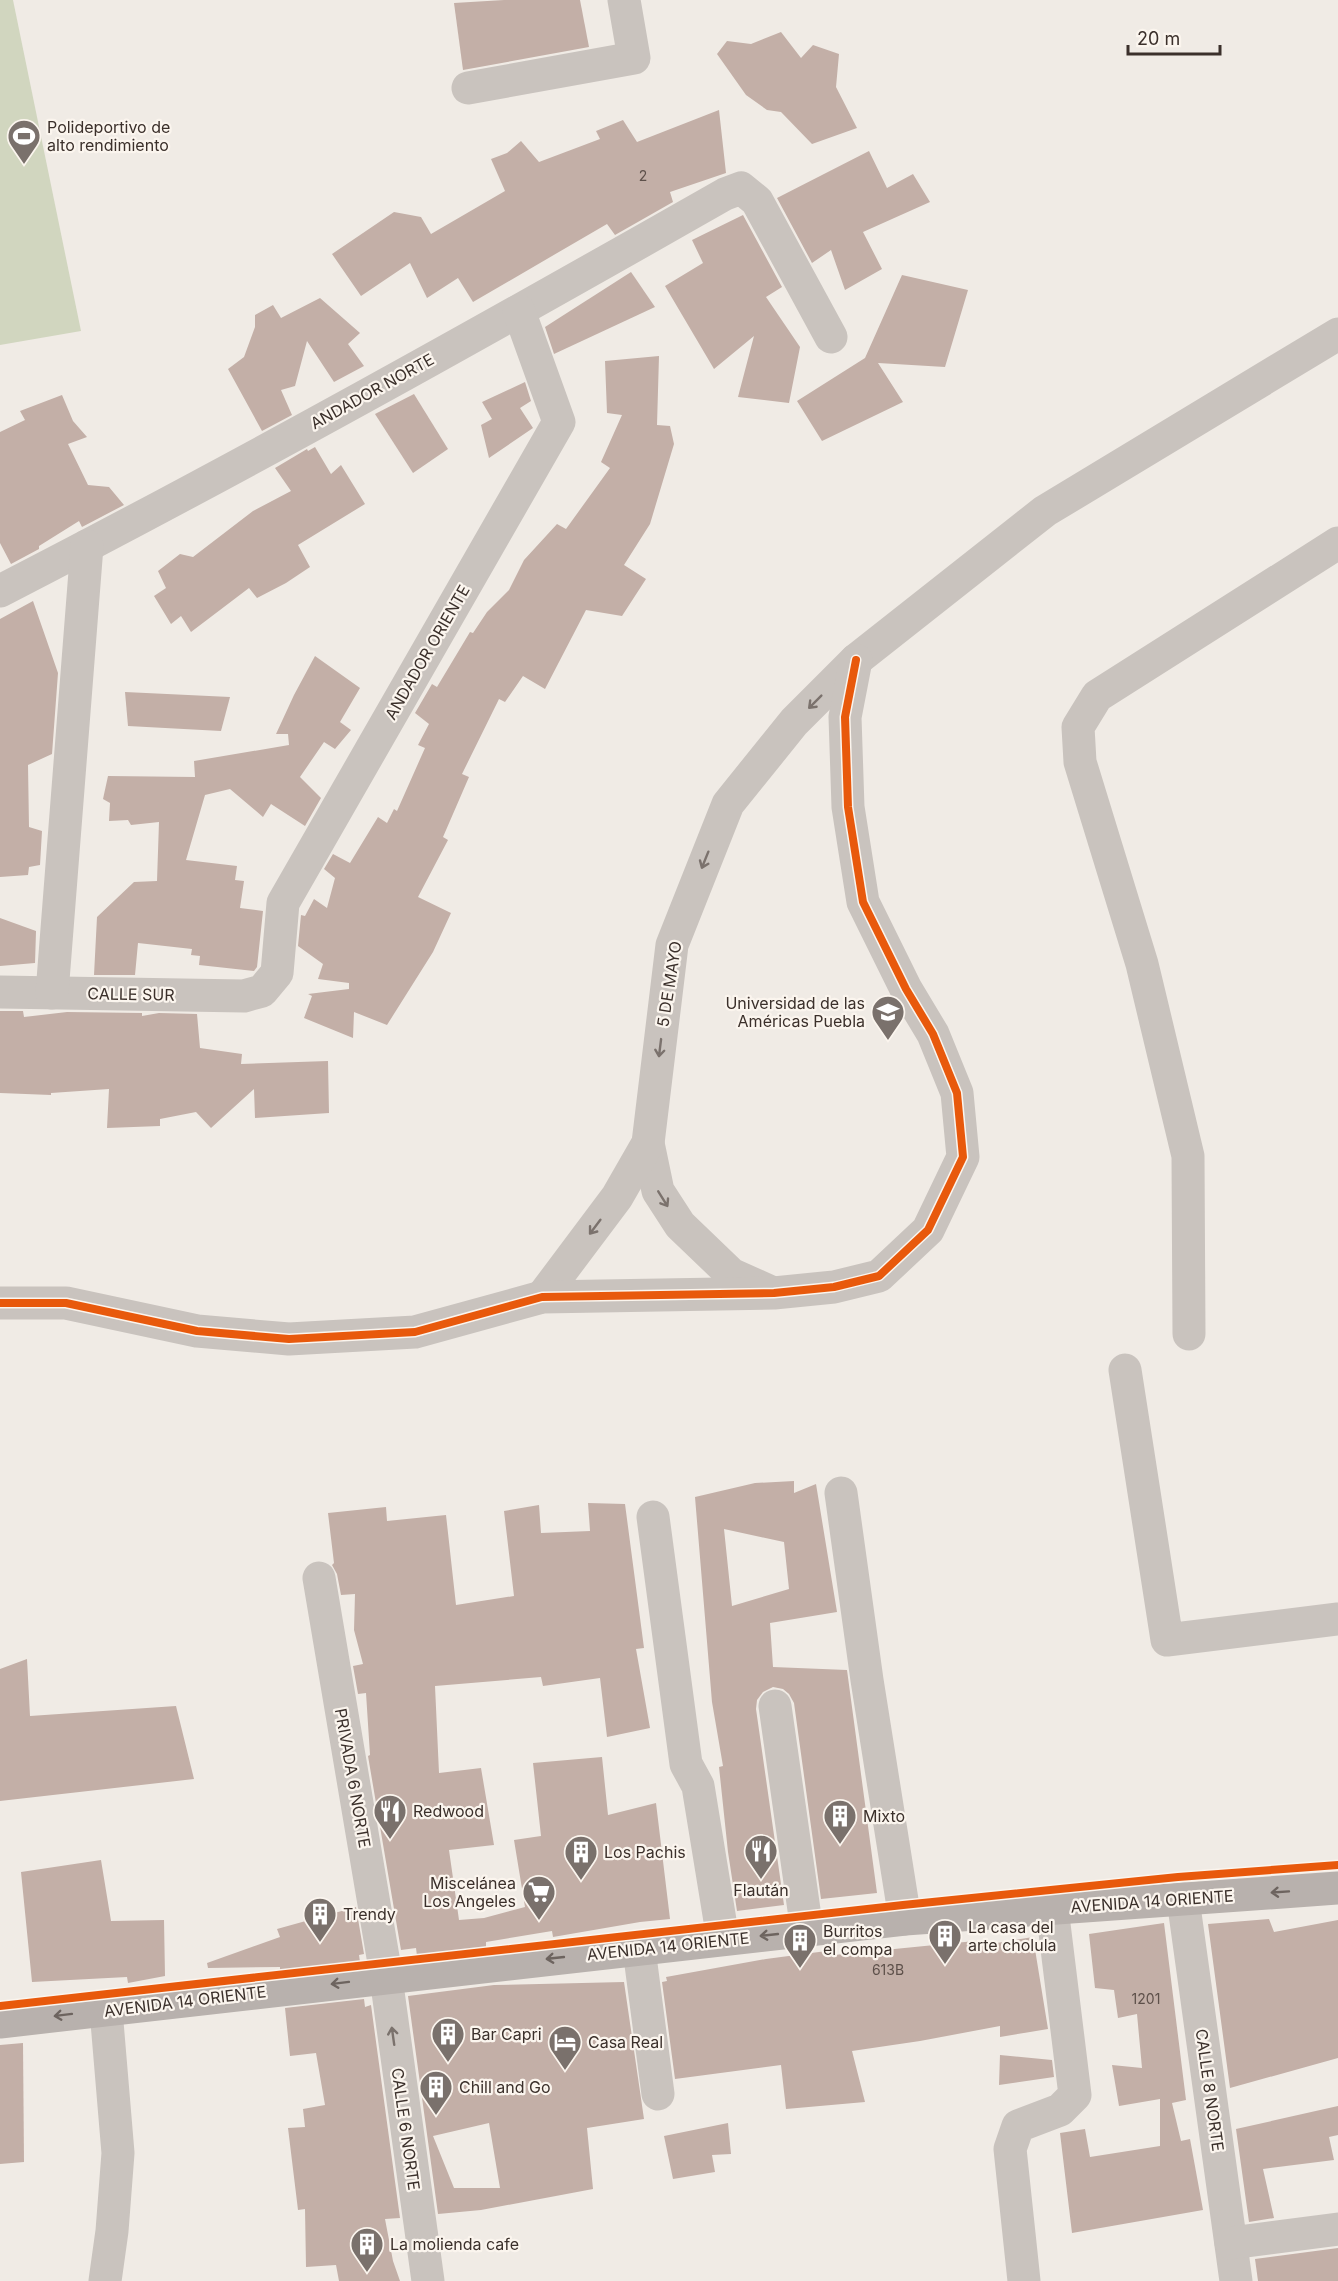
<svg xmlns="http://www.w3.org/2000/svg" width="1338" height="2281" font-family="Inter,sans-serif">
<rect width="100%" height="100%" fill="#f0ebe5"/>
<!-- green -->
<path fill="#d1d6bf" d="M0,0H13L81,331L0,345Z"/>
<!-- building -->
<g fill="#c3afa7" fill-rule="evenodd">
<path d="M504,0H580L589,47L463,70L454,3Z"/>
<path d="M781,32L801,58L813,45L839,54L836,87L857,128L812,144L781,112L767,110L746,95L717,54L727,41L751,44Z"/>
<path d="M719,110L726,173L670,192L673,202L615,235L607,224L473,302L458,278L427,298L410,263L361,296L332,254L394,212L421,217L431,234L505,191L491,159L507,153L521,141L539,162L600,139L596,131L623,120L637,142Z"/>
<path d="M869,151L887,188L913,174L930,202L863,232L882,269L845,290L831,250L812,263L777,198Z"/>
<path d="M743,215L782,287L766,297L800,347L789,403L738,397L754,336L714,369L665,286L703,263L692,240Z"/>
<path d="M631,272L655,307L554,354L545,327Z"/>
<path d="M902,275L968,290L945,367L878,363L903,402L822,441L797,401L865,358Z"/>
<path d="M320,298L360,333L348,344L364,366L334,382L307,341L295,386L281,390L292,415L262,431L228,369L244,357L255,327V315L273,305L281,318Z"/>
<path d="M659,356L657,425L670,426L674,444L650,524L624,565L646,579L622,616L586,610L545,689L523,676L505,702L499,699L462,774L469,777L443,837L448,840L418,897L451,913L433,952L387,1025L354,1012L353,1038L304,1018L312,996L308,994L349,989V983L318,979L323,964L298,946L301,915L305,916L314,899L327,908L335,878L324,869L333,854L350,863L378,817L387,823L394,809L397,811L425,748L418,745L429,724L415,713L432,684L437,687L470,632L473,633L487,612L509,590L524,560L557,524L566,529L610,468L601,462L622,415L607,413L605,361Z"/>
<path d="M525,382L531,401L520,408L533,428L489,458L481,425L492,419L482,402Z"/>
<path d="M414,394L448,449L413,473L375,414Z"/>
<path d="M62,395L73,421L87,437L68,444L88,485L109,487L124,505L82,527L79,521L39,546V549L11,564L0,543V432L25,420L20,411Z"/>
<path d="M315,447L331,474L341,465L365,504L298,545L310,567L286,583L257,598L249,588L191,632L181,616L171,624L154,596L166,588L158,571L180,554L193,557L253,511L291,491L275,468L307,449L308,451Z"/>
<path d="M33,601L58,673L52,754L28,765L29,827L42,831L40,865L29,867L28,875L0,877V619Z"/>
<path d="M315,656L360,688L340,722L351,730L335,749L324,742L300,777L321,798L305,826L271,804L263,817L230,789L205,795L186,860L237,866L235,880L244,881L240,908L263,911L257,967L254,971L199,965L200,956L191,955L192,949L138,943L135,975H94L97,917L134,882L157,881L159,822L131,825L128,820L109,821L110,803L103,799L108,776L195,777L194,761L289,745L288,734H276L294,695Z"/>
<path d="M125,692L230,697L221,731L128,726Z"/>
<path d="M0,918L36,931L35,963L0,966Z"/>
<path d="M0,1011H23L24,1017L67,1012L142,1013V1016L159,1013L197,1014L200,1048L242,1054L241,1064L328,1061L329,1113L255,1118L254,1089L211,1128L196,1112L160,1119V1126L107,1128L109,1089L51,1093V1095L0,1093Z"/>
<path d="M794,1481V1493L816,1484L837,1612L770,1623L773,1667L847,1670L877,1893L821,1899L794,1703L789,1694L783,1689L773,1687L763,1692L757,1700L756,1709L784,1905L737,1911L728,1852L719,1767L723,1766L712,1702L695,1497L755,1483ZM724,1529L784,1542L789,1589L732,1606Z"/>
<path d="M588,1503L625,1504L644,1648L636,1649L650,1728L607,1737L600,1678L543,1686L541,1677L435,1686L439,1773L481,1768L494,1845L449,1850L459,1920L484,1918L525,1907L514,1840L541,1836L533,1763L602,1757L608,1815L656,1803L670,1919L640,1922L553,1937L552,1931L486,1942V1948L417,1956L416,1948L401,1950L368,1756L370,1755L366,1693L358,1694L353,1666L363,1664L354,1630L355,1594L341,1595L337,1574L332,1565L334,1563L328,1513L386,1507L387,1521L446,1515L456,1605L514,1596L504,1511L539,1505L541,1533L590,1531Z"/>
<path d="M27,1659L30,1716L176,1706L194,1779L0,1801V1669Z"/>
<path d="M101,1860L111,1921L164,1920L165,1976L128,1983L127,1977L32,1982L21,1872Z"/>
<path d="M356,1907L364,1954L359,1955L360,1962L280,1971V1967L208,1968L207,1963L280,1937L277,1929Z"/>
<path d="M1269,1919L1274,1932L1338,1920V2058L1230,2088L1208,1924Z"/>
<path d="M1164,1923L1186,2100L1172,2103L1181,2141L1190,2139L1203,2210L1072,2233L1060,2133L1085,2129L1090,2157L1160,2146V2099L1119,2106L1112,2065L1142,2068L1137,2014L1118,2018L1114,1990L1095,1988L1089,1934Z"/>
<path d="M1033,1937L1048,2029L1000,2037V2026L920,2041L852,2051L865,2102L786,2109L781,2065L675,2079L662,1982L667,1981L666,1977L766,1959L834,1950V1955L985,1940V1945Z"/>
<path d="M624,1982L644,2119L587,2128L593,2189L481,2210L438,2214L408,1996L494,1985ZM489,2123L500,2188H454L433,2136Z"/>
<path d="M364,1999L365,2007L371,2005L400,2218L385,2219L393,2261L400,2281H339L336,2265L306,2267L305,2209L298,2210L288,2128L305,2127L303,2109L325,2105L316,2053L290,2056L285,2008Z"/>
<path d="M23,2043L24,2162L0,2164V2045Z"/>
<path d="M1000,2055L1052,2060L1054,2077L999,2085Z"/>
<path d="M1338,2106V2135L1329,2137L1334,2160L1263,2169L1274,2218L1249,2222L1236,2129Z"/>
<path d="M728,2123L731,2154L712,2155L715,2172L673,2179L664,2136Z"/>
<path d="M1338,2248V2281H1258L1255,2259Z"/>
</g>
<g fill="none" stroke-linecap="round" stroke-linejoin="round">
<!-- minor -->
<g stroke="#c9c3be" stroke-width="33">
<path d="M468,88L634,58L624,0"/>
<path d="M0,591C245,465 486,330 725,194L741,188L757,201L831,337"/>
<path d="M0,992L244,996L262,991L277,973L283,903L559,422L519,311"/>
<path d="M52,993L87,546"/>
<path d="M648,1143L658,1191L680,1225L731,1274L769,1291"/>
<path d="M542,1297L617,1197L648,1143L672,945L728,804L794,722L856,660L1045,511L1338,334"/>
<path d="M0,1303H66L197,1331L289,1339L415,1332L542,1297L774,1293L834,1287L879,1276L928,1230L963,1157L957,1093L933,1034L906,989L863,902L848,807L845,717L856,660"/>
<path d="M1189,1334L1188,1156L1142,964L1080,762L1078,727L1097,696L1338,543"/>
<path d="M1125,1370L1167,1640L1338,1619"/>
<path d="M841,1493L867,1680L905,1919"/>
<path d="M653,1517L686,1764L698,1786L723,1939"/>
<path d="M319,1578L384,1963L428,2281"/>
<path d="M775,1706L807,1931"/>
<path d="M1183,1899L1236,2281"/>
<path d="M639,1949L658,2094"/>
<path d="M1231,2243L1338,2229"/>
<path d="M105,2281L112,2231L118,2153L106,2010"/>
<path d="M1024,2281L1010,2149L1018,2126L1060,2110L1075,2095L1052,1908"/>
</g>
<!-- major -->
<path stroke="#b8b1ad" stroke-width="33" d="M0,2022L905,1919L1338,1888"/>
<defs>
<g id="cycleway">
<path d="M0,1303H66L197,1331L289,1339L415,1332L542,1297L774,1293L834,1287L879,1276L928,1230L963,1157L957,1093L933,1034L906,989L863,902L848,807L845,717L856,660"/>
<path d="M0,2006L903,1905L1178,1877L1338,1865"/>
</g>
</defs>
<!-- cycleway casing -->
<use href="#cycleway" stroke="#fbf5ee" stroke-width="11"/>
<!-- cycleway -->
<use href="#cycleway" stroke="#e8590c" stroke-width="8"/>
</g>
<!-- one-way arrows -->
<defs><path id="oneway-shaft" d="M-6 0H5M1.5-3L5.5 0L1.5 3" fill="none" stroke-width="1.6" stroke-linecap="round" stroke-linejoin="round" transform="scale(1.5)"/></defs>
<g stroke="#7b726d">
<use href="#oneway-shaft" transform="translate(815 702) rotate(135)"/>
<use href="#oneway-shaft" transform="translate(705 860) rotate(112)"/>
<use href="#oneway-shaft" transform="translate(660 1048) rotate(97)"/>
<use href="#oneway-shaft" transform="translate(663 1199) rotate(58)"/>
<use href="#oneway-shaft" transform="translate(595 1227) rotate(127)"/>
<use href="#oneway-shaft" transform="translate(393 2036) rotate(-98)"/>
</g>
<g stroke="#6d645f">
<use href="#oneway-shaft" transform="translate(1280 1892) rotate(176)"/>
<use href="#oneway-shaft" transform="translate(769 1935) rotate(174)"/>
<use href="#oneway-shaft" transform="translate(555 1958) rotate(174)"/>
<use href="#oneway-shaft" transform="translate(340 1983) rotate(173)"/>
<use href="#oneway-shaft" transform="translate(63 2015) rotate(173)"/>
</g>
<!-- icons -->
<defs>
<symbol id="stadium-pin" viewBox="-11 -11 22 30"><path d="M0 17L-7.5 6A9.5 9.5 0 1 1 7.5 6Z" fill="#7a716c" stroke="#fbf5ee"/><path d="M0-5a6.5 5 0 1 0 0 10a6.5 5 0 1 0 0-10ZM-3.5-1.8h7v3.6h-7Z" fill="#fff"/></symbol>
<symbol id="university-pin" viewBox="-11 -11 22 30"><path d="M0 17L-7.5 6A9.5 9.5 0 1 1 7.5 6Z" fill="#7a716c" stroke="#fbf5ee"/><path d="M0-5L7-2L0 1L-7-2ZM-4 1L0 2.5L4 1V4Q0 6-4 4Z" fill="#fff"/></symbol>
<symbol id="restaurant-pin" viewBox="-11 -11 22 30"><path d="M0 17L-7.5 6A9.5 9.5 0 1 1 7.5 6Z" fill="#7a716c" stroke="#fbf5ee"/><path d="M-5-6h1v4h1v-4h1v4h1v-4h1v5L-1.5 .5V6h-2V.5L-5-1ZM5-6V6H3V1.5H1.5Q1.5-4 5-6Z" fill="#fff"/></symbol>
<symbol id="building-pin" viewBox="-11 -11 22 30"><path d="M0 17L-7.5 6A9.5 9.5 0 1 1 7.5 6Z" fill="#7a716c" stroke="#fbf5ee"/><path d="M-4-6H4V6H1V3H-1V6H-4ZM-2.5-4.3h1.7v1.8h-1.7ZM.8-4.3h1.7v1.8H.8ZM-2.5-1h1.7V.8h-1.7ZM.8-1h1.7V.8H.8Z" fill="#fff"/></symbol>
<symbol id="supermarket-pin" viewBox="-11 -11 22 30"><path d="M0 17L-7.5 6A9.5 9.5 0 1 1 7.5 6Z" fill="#7a716c" stroke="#fbf5ee"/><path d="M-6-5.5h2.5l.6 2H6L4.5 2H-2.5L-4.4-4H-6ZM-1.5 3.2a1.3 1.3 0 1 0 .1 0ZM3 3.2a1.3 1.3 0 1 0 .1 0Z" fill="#fff"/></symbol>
<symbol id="hotel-pin" viewBox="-11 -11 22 30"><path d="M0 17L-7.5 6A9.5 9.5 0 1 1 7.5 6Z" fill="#7a716c" stroke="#fbf5ee"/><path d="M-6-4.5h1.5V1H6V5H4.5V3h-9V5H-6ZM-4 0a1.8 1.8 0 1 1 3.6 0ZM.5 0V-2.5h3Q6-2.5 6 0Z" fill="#fff"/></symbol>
</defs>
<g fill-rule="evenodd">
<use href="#stadium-pin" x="5" y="117" width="38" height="52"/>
<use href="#university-pin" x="869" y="993" width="38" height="52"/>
<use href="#restaurant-pin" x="371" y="1792" width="38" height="52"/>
<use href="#building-pin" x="821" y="1797" width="38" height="52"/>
<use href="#restaurant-pin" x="742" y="1832" width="38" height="52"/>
<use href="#building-pin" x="562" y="1833" width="38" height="52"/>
<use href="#supermarket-pin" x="520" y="1873" width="38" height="52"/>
<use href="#building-pin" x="301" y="1895" width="38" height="52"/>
<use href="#building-pin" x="926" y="1917" width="38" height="52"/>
<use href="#building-pin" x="781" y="1921" width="38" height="52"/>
<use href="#building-pin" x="429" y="2015" width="38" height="52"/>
<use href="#hotel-pin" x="546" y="2023" width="38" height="52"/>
<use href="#building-pin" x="417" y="2068" width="38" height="52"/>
<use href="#building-pin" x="348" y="2225" width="38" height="52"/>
</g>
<g text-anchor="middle" stroke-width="4.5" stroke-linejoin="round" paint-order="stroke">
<!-- number labels -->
<g font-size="14" fill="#5d504a">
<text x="643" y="181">2</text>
<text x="888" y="1975">613B</text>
<text x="1146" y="2004">1201</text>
</g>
<!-- poi labels -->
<g font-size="16" fill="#3b302b" stroke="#fbf5ee" text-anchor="start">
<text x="47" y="133">Polideportivo de<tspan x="47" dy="18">alto rendimiento</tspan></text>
<text x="865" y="1009" text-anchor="end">Universidad de las<tspan x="865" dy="18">Américas Puebla</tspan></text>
<text x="413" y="1817">Redwood</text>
<text x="863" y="1822">Mixto</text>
<text x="604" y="1858">Los Pachis</text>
<text x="516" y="1889" text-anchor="end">Miscelánea<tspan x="516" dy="18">Los Angeles</tspan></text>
<text x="761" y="1896" text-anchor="middle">Flaután</text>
<text x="343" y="1920">Trendy</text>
<text x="968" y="1933">La casa del<tspan x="968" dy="18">arte cholula</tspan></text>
<text x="823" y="1937">Burritos<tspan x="823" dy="18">el compa</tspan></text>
<text x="471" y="2040">Bar Capri</text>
<text x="588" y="2048">Casa Real</text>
<text x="459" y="2093">Chill and Go</text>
<text x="390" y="2250">La molienda cafe</text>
</g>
<!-- street labels -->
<g font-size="16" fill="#3b302b" stroke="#fbf5ee">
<text transform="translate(372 391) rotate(-29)" y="6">ANDADOR NORTE</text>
<text transform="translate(427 652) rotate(-60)" y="6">ANDADOR ORIENTE</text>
<text transform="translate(669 984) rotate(-81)" y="6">5 DE MAYO</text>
<text transform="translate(131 994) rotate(1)" y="6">CALLE SUR</text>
<text transform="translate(353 1778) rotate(80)" y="6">PRIVADA 6 NORTE</text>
<text transform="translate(1152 1901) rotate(-4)" y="6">AVENIDA 14 ORIENTE</text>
<text transform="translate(668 1946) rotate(-6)" y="6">AVENIDA 14 ORIENTE</text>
<text transform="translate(185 2001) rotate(-7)" y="6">AVENIDA 14 ORIENTE</text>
<text transform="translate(1210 2090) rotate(82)" y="6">CALLE 8 NORTE</text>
<text transform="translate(406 2129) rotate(82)" y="6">CALLE 6 NORTE</text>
</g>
</g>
<!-- scale -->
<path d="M1128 45v9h92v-9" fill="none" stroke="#3b302b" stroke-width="3"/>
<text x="1137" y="45" font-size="18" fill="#3b302b" stroke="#fbf5ee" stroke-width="4.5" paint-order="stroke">20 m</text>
</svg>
